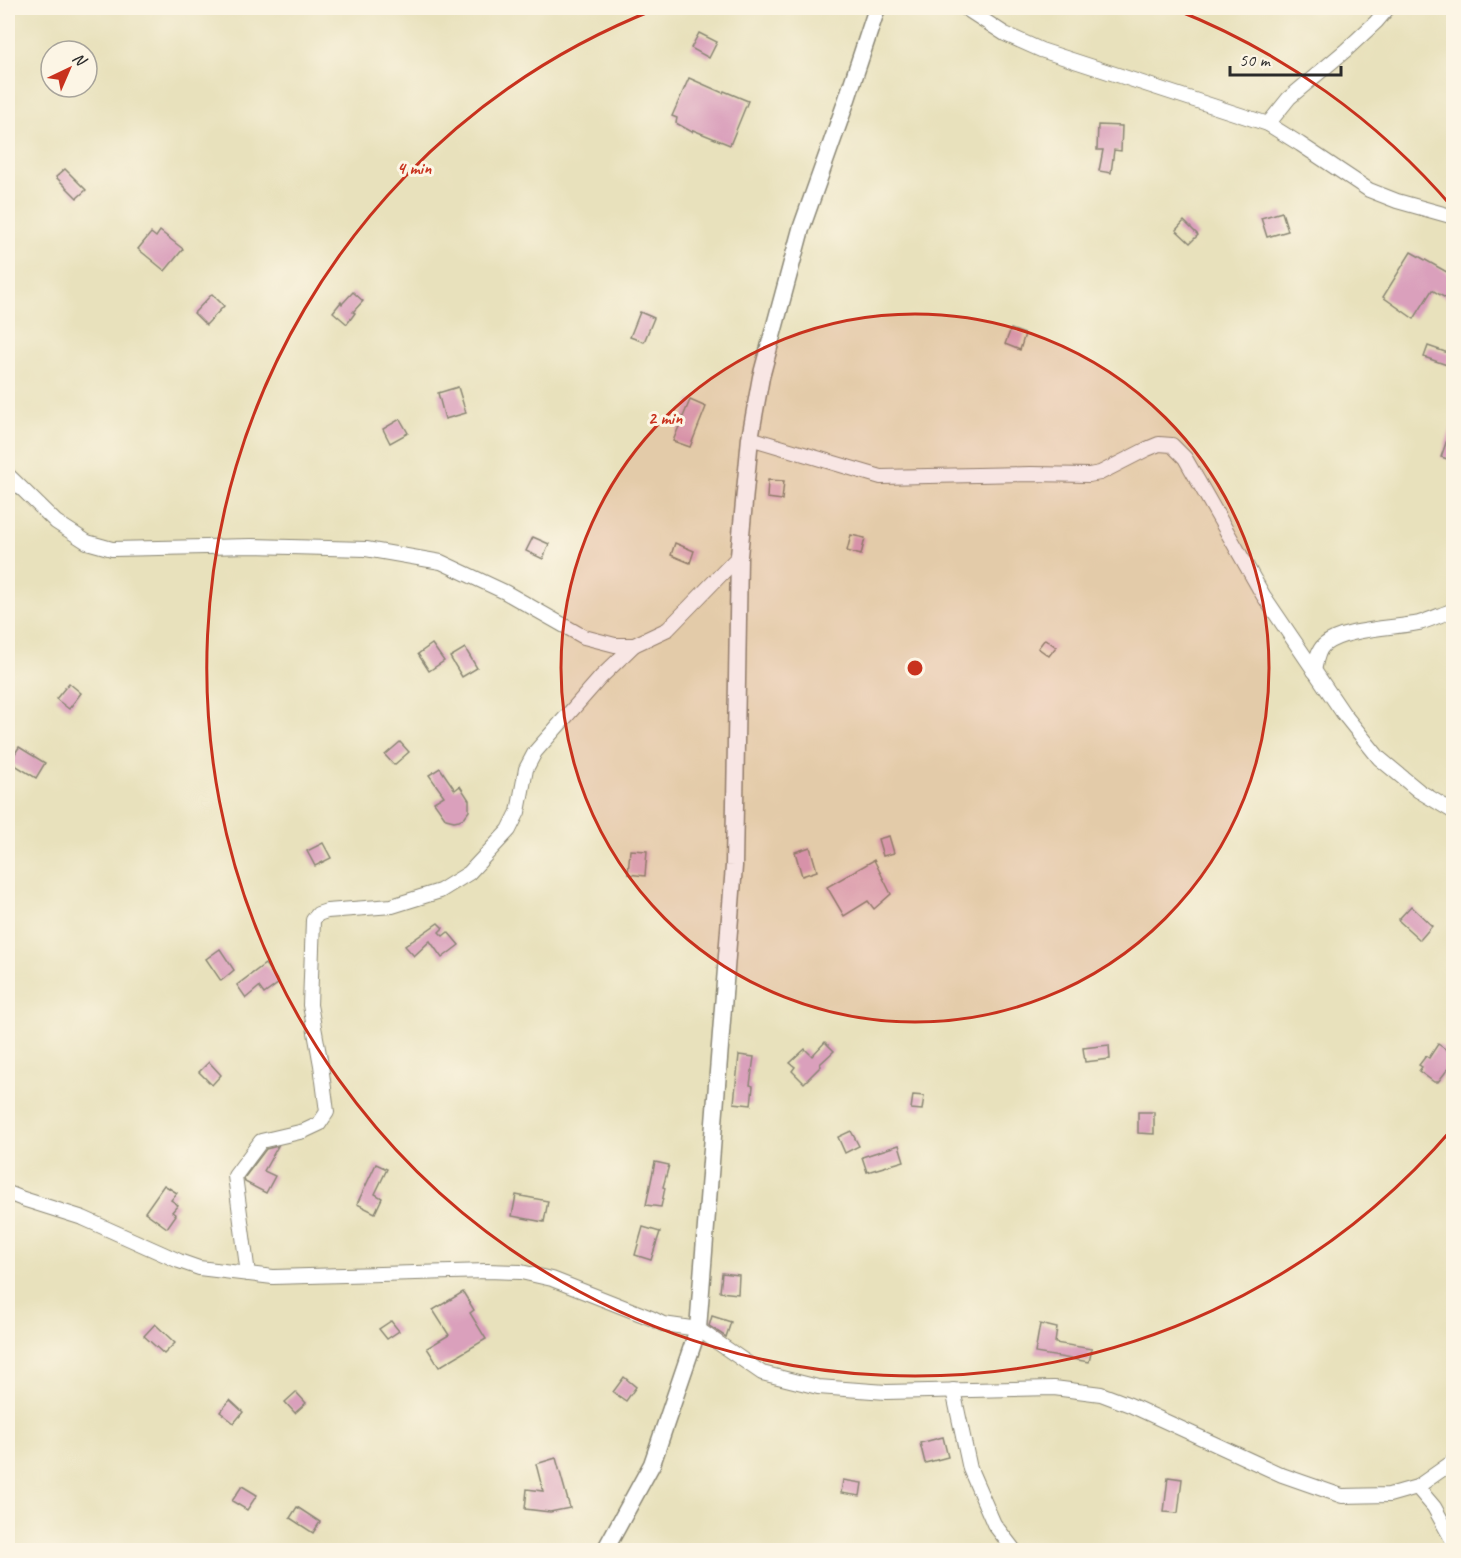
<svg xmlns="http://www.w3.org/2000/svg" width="1461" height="1558" font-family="Caveat,sans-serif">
<rect width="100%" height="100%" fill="#fcf5e5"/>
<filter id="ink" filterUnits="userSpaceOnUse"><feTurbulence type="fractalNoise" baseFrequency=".0167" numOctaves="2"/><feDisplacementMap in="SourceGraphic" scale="12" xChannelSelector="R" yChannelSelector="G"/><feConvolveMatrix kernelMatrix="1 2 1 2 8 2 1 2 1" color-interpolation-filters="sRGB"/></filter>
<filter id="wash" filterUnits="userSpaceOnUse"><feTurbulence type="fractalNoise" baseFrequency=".008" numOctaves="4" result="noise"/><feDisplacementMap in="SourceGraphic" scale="24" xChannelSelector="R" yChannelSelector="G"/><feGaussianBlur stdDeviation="1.35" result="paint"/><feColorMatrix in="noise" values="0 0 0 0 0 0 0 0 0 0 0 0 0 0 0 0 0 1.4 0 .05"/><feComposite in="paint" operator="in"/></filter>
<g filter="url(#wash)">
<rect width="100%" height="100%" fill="#e8e1bc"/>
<g id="blocks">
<!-- building -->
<g fill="#daa0bc">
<path d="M699,33L717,42L709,58L691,48Z"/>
<path d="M689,78L723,93L724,91L748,101L730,145L693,130L692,132L676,123L677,118L672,116Z"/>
<path d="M1098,125L1122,126L1121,151L1114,150L1111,173L1099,171L1103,150H1097Z"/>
<path d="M65,169L86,190L77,198L56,177Z"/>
<path d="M1282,212L1288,231L1267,237L1261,218Z"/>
<path d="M1184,221L1198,235L1190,243L1176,230Z"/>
<path d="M160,231L183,249L165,271L138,249L151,233L156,237Z"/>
<path d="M1411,252L1454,276V303L1432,290L1414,319L1383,297Z"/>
<path d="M353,292L363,301L353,312L355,313L347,324L333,312L341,302L342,304Z"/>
<path d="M212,294L224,306L206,325L194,313Z"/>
<path d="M640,312L654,318L644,342L630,337Z"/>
<path d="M1011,329L1025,334L1020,350L1005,344Z"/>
<path d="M1428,346L1451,354L1447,365L1424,357Z"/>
<path d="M458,387L466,413L445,419L438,393Z"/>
<path d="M690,400L706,407L690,447L673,441Z"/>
<path d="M400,419L408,433L390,443L383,429Z"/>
<path d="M1452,426H1454V461L1441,457Z"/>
<path d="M768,480L784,481L782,500L767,498Z"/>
<path d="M851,535L865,538L861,555L847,551Z"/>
<path d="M533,537L549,544L543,559L526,551Z"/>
<path d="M675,543L694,551L690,563L671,555Z"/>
<path d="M1045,639L1056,647L1049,656L1038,648Z"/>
<path d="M432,644L444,661L429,671L418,654Z"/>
<path d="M465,648L477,668L462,677L450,657Z"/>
<path d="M69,683L81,693L69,709L56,699Z"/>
<path d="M400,742L409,752L394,765L385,755Z"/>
<path d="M19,747L45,763L36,778L10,762Z"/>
<path d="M440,768L455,790L460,786L469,800V811L464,818L459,820L454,821L446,819L434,802L444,796L429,775Z"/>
<path d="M889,836L894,853L883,856L878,839Z"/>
<path d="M323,843L331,858L315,866L307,851Z"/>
<path d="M810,847L817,871L802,876L795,852Z"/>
<path d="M630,850L647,851L645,876L628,874Z"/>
<path d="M874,860L891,894L874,909L868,901L844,916L827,887Z"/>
<path d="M1411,906L1432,926L1420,940L1398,920Z"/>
<path d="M438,923L443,928L439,932L443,936L448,932L459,945L442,958L430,941L414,956L405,946Z"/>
<path d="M220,949L234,970L221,981L206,959Z"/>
<path d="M265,964L279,983L264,994L259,987L246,998L237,985Z"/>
<path d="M825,1042L834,1051L820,1064L821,1066L804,1083L792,1071L795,1067L790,1063L805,1049L812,1056Z"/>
<path d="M1438,1044L1454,1055V1061L1438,1082H1434L1419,1071L1422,1067L1419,1065L1426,1056L1429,1058Z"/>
<path d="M1109,1045L1110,1059L1085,1062L1083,1048Z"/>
<path d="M739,1055L754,1057L750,1085L753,1086L751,1105L734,1103Z"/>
<path d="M209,1062L221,1075L212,1085L199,1072Z"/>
<path d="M913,1095L924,1096L922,1110L911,1109Z"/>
<path d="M1138,1112H1154V1134L1138,1133Z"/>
<path d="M851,1131L859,1146L845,1153L838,1137Z"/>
<path d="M899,1145L904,1161L867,1172L862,1157Z"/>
<path d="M278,1146L264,1171L275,1176L266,1193L245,1182L244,1178L266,1149Z"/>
<path d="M655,1162L669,1165L663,1187L665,1188L661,1207L646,1205Z"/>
<path d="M376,1164L387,1169L375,1194L382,1198L375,1213L357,1204Z"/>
<path d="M164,1185L177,1193L171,1200L178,1205L172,1212L176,1215L167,1228L145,1212Z"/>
<path d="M516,1195L548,1201L544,1222L512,1216Z"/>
<path d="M643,1227L660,1232L651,1260L635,1255Z"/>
<path d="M722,1273L739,1275L738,1294L720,1292Z"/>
<path d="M463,1292L474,1310L470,1313L486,1339L439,1367L427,1348L449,1335L433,1310Z"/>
<path d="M712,1316L731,1322L726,1337L709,1326Z"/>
<path d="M391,1321L399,1331L387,1339L379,1329Z"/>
<path d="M155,1324L175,1343L164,1354L144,1336Z"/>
<path d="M1040,1324L1057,1328L1055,1343L1092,1349L1089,1362L1035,1353Z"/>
<path d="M624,1377L636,1387L626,1401L613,1392Z"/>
<path d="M296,1392L306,1403L295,1413L285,1402Z"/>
<path d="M230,1400L243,1412L234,1423L220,1412Z"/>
<path d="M943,1437L948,1457L925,1463L920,1443Z"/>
<path d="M556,1458L570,1508L550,1512L525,1509L527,1489L543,1491L536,1464Z"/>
<path d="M1168,1477L1182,1479L1178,1513L1164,1512Z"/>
<path d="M843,1480L862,1483L860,1496L841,1493Z"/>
<path d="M242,1486L257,1495L247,1510L232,1501Z"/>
<path d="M297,1507L320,1522L313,1533L290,1518Z"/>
</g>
</g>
</g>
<g filter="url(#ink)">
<use href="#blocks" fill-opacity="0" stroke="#8a8674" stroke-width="1.5"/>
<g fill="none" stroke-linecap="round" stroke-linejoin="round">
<defs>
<g id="minor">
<path d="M965,8L1005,34L1041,50L1268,124L1300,144L1369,190L1397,201L1454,217"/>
<path d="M1268,124L1289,98L1346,50L1376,22L1388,8"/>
<path d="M750,438L881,477L1031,474L1089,475L1100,473L1147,449L1159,444L1172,445L1185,458L1263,595L1343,713L1379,758L1419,791L1454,812"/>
<path d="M8,475L56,522L87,542L112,549L252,546L366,549L441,562L505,592L584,637L615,645H634L668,629L739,556"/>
<path d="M1314,671C1316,662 1317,651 1324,645C1342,629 1394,628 1419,623C1430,620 1442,614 1454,610"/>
<path d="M8,1193L23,1199L83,1218L179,1261L199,1268L273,1277L487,1271L521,1272L552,1279L651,1318L663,1324L698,1329L762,1373L818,1387L886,1392L1054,1388L1101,1394L1130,1405L1282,1475L1342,1496L1389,1495L1417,1487L1454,1461"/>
<path d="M248,1274L235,1176L261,1141L304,1131L319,1124L327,1112L321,1065L310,1005L313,920L318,914L327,911L392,906L440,891L469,873L509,830L518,812L526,769L535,752L601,677L634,645"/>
<path d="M953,1390L970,1469L994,1524L1014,1550"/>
<path d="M1417,1487L1434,1507L1454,1543"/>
</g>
<path id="tertiary" d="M605,1550L652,1464L698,1329L734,866L739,556L750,438L761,377L801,229L845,105L877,8"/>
</defs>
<!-- minor casing -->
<use href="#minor" stroke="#8a8674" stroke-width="16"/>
<!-- tertiary casing -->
<use href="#tertiary" stroke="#8a8674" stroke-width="19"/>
<!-- minor -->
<use href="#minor" stroke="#fff" stroke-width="14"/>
<!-- tertiary -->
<use href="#tertiary" stroke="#fff" stroke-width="16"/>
</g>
</g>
<!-- distance rings -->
<circle cx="915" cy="668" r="354" fill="#c8321e" fill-opacity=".12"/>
<g fill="none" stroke="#c8321e" stroke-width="3">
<circle cx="915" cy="668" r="354"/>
<path d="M1453 1128A708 708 0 1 1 656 9M1174 9A708 708 0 0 1 1453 208"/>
</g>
<circle cx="915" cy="668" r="9" fill="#c8321e" stroke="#fcf5e5" stroke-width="3"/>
<g font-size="18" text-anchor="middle" font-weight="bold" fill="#c8321e" stroke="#fcf5e5" stroke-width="6" stroke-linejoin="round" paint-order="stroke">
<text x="414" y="174">4 min</text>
<text x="665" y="424">2 min</text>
</g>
<!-- margin -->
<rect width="1461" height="1558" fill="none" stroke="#fcf5e5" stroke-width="30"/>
<!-- north arrow -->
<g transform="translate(69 69) rotate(44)"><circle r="28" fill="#fcf5e5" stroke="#a8a49b" stroke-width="1.5"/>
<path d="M0-4.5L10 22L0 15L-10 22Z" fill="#c8321e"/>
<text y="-9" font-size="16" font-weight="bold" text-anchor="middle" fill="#2b2b2b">N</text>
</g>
<!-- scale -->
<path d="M1230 66v9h111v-9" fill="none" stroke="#2b2b2b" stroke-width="3"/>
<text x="1239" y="66" font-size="18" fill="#2b2b2b" stroke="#fcf5e5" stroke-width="4.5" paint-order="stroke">50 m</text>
</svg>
